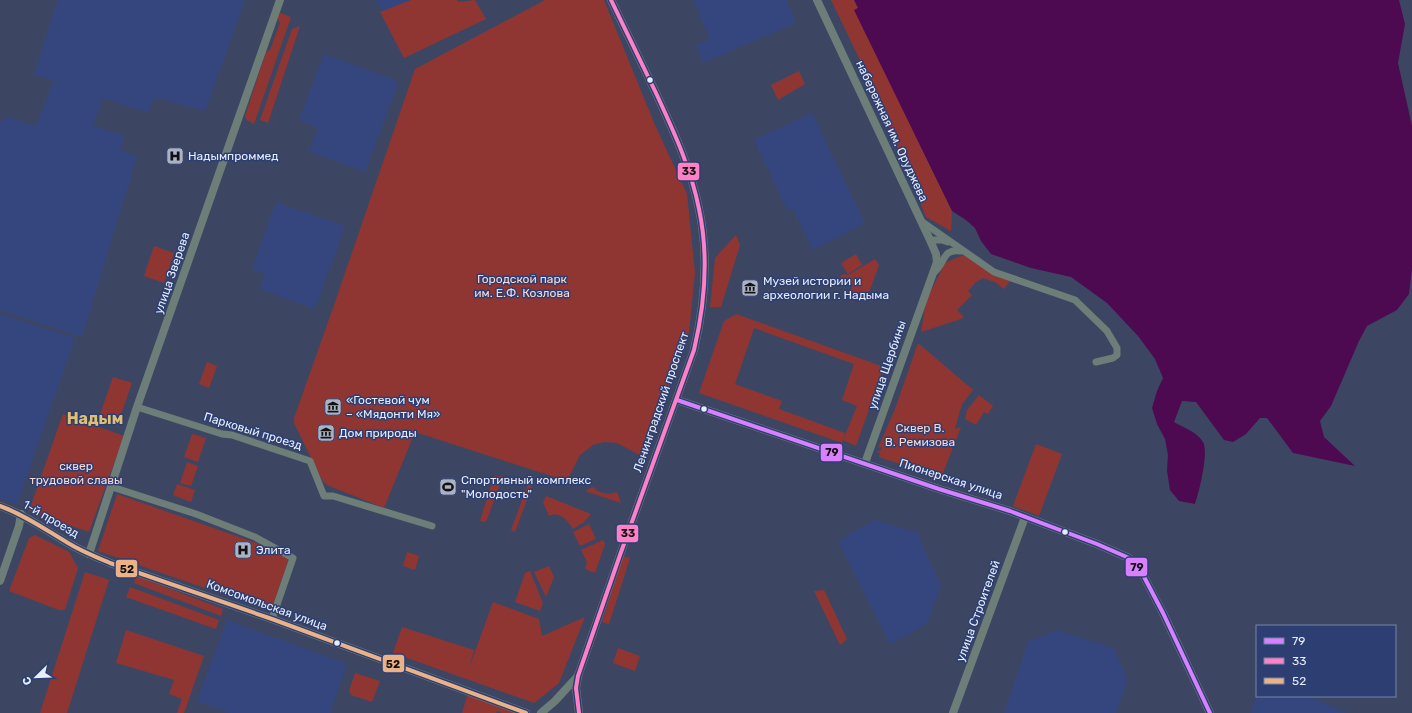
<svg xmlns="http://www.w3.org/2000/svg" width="1412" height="713" font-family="Rubik,sans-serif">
<rect width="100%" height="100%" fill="#3c4663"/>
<!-- built -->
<g fill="#35467e">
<path d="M58,0H245L205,111L154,97L148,113L103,98L93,125L125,136L120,149L137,156L82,337L0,310V121L4,122L5,116L36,126L53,82L72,87L34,74Z"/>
<path d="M376,0H451L391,31Z"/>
<path d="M693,0H787L796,23L703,63L696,45L710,39Z"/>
<path d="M324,54L395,80L397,86L365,172L309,151L318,128L299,120Z"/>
<path d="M812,113L865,223L813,250L793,209L788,211L754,140Z"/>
<path d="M276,202L345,226L315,309L260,289L265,274L252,269Z"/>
<path d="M0,314L75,338L17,504L0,498Z"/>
<path d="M874,520L917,532L941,586L927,624L890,644L838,541Z"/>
<path d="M227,620L347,664L330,713H230L197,701Z"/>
<path d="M1057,630L1113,648L1128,680L1116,713H1004L1028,642Z"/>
<path d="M1257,695V696H1309L1346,713H1250Z"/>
</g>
<!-- green -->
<g fill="#8f3633">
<path d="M411,0H457L458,2L475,0L486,19L404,58L380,12Z"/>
<path d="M545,0H604L655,125L687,194L695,273L689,333L643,457L617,443L604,442L593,445L580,455L567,481L415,432L384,508L327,485L322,480L294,423V418L333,308L415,69Z"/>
<path d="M831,0H854L858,8L855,10L952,211L951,231L926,217L870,81Z"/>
<path d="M280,13L291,17L254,124L247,120L245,116L266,52L270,50L280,23L277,18Z"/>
<path d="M300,26L268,123L260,120L292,29Z"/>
<path d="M799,71L805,84L778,100L771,85Z"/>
<path d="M736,235L740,245L721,307H710L715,258Z"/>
<path d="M154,246L174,253L164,283L144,276Z"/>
<path d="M856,254L862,265L848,274L841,263Z"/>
<path d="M963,255L1010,281L1004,289L995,282L983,278L976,282L968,291L972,295L957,310L964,317L961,319L921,332L926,301L945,263Z"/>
<path d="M875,259L879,265L867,298L850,292L853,285L849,282L847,279L842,282L840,276L845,274L848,275Z"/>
<path d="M736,314L884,367L856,446L843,440L857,406L842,400L854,364L754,328L735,384L782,401L779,409L845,433L842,443L699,393L724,321Z"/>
<path d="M918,343L973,390L962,404L955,429L961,427L941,478L879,457L880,453L876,452L881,450L882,447L878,448L895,409Z"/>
<path d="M207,362L217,366L209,388L199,384Z"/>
<path d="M113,377L132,383L117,426L98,420Z"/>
<path d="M979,395L993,406L988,414L984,412L976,425L965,419L967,410Z"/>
<path d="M63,414L124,436L89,532L29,511Z"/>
<path d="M192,434L206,438L198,462L184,457Z"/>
<path d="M1036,444L1062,454L1039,516L1013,506Z"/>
<path d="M187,462L198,466L191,486L180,483Z"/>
<path d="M494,476H503L486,522L480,521Z"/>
<path d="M177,484L195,490L191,502L173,495Z"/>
<path d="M528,484L532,486L515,532L511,530Z"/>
<path d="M593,487C600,494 608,495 617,492L621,503L585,491Z"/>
<path d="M117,494L290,555L271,611L98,551Z"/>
<path d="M546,496L591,514L584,522L573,529C567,520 560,511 549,516L543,502Z"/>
<path d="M589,524L596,539L580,546L573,532Z"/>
<path d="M35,535L69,552L78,568L65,610H59L9,591L29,538Z"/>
<path d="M603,540L605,544L595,573L585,569L587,562L581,550Z"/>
<path d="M407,552L419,556L415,570L403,566Z"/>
<path d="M623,556L630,558L609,624L602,622Z"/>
<path d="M549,566L554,577L546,597L534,572Z"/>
<path d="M530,571L543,603L540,611L515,602L525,573Z"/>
<path d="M85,572L109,580L67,713H40Z"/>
<path d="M136,576L223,609L221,616L134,583Z"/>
<path d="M130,587L219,620L216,629L126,597Z"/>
<path d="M824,590L847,639L840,645L814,591Z"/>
<path d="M493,602L539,619L542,636L585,617L559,683L534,703L393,653L402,627L474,650L469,668Z"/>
<path d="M126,630L204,656L184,713H177L182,699L169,694L174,680L116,663Z"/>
<path d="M618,648L640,656L635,671L613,663Z"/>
<path d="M355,673L380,681L372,702L351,695L349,691Z"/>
<path d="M468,693L516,713H502L497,711L496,713H462Z"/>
</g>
<!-- water -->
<path fill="#4d0a50" d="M854,0H1399L1405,24L1398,63L1412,126V269L1409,294L1397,310L1367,326L1359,341L1331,406L1320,421L1324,437L1355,466L1293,453L1267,418H1260L1246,434L1233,442L1224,440L1196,402L1182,401L1174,422C1184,428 1197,432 1203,442C1209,453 1199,492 1195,504L1179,501L1170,490L1167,471L1168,455L1165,439L1157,424L1152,408L1157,391L1163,378L1155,359L1138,336L1107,303L1071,277L1031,268L991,254L981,241L975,228L966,220L952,211L854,10L858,8Z"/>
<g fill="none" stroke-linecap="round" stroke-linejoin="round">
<!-- minor -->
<g stroke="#6c7e77" stroke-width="7">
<path d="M921,221L994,272L1075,300L1107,331L1117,348V355L1113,358L1096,362"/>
<path d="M930,240H942L948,242"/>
<path d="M933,273C946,264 941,248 961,251"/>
<path d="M137,407L222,434L232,435L310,461L324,496H333L432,526"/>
<path d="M112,487L196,514L255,537L293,558L272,619"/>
</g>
<!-- tertiary -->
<g stroke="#6c7e77" stroke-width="8">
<path d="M817,0L930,240L936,254L937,262L865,463"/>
<path d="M677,400L939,489L1010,511L1097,544L1129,558L1142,573L1163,613L1210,713"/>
<path d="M0,506C25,515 46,530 68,543C81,551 96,557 110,563L272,619L526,713"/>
<path d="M89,554L137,407L280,0"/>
<path d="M0,581L19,526L21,514"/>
<path d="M541,713L555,701L578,676"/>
<path d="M579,713L576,688L578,676L620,555L694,350C705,304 709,256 699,209C691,168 673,130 656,93C641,62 626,31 611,0"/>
<path d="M953,713L1025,517"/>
</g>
<defs>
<path id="bus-1" d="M677,400L939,489L1010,511L1097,544L1129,558L1142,573L1163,613L1210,713"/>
<path id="bus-2" d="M579,713L576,688L578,676L620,555L694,350C705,304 709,256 699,209C691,168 673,130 656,93C641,62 626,31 611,0"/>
<path id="bus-3" d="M0,506C25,515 46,530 68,543C81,551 96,557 110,563L272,619L526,713"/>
</defs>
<!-- bus-1 casing -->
<use href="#bus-1" stroke="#2d3e72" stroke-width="7"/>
<!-- bus-2 casing -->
<use href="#bus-2" stroke="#2d3e72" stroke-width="7"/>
<!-- bus-3 casing -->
<use href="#bus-3" stroke="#2d3e72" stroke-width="7"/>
<!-- bus-1 -->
<use href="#bus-1" stroke="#d880ff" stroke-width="4"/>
<!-- bus-2 -->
<use href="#bus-2" stroke="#ff80c5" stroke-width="4"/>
<!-- bus-3 -->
<use href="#bus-3" stroke="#ebb288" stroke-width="4"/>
</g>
<!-- icons -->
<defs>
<symbol id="hospital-square" viewBox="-11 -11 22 22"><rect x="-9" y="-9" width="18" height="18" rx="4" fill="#aab2c4" stroke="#2d3e72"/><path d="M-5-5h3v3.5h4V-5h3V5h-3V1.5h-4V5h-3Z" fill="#111"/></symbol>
<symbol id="museum-square" viewBox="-11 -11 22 22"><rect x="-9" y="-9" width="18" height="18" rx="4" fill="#aab2c4" stroke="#2d3e72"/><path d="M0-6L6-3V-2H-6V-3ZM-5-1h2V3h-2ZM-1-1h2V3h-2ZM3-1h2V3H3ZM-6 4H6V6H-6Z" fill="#111"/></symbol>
<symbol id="stadium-square" viewBox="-11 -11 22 22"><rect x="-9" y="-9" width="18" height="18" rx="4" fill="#aab2c4" stroke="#2d3e72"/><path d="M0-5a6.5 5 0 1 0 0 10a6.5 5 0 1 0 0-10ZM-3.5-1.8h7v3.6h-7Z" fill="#111"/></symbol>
</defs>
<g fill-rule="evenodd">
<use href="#hospital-square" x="165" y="146" width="20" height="20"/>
<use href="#museum-square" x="740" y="278" width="20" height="20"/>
<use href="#museum-square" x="323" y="397" width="20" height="20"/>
<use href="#museum-square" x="316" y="423" width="20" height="20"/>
<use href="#stadium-square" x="438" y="477" width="20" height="20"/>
<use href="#hospital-square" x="233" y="540" width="20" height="20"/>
</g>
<!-- markers -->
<g fill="#e6ecf9" stroke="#2d3e72" stroke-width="1.5">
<circle cx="650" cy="80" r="3.5"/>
<circle cx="704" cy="409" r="3.5"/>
<circle cx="1065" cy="532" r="3.5"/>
<circle cx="337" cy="643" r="3.5"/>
</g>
<g text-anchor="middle" stroke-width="3" stroke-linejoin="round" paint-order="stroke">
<!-- street labels -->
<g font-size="12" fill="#e6ecf9" stroke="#2d3e72">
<text transform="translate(892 131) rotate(65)" y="4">набережная им. Оруджева</text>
<text transform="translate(172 273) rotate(-71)" y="4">улица Зверева</text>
<text transform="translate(887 365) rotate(-71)" y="4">улица Щербины</text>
<text transform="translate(661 402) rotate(-71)" y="4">Ленинградский проспект</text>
<text transform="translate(253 431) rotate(17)" y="4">Парковый проезд</text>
<text transform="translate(951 479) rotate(18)" y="4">Пионерская улица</text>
<text transform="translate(51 519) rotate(30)" y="4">1-й проезд</text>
<text transform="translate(267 605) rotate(20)" y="4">Комсомольская улица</text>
<text transform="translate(978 611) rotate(-70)" y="4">улица Строителей</text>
</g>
<!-- poi labels -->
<g font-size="12" fill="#e6ecf9" stroke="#2d3e72" text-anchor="start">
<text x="188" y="160">Надымпроммед</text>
<text x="763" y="285">Музей истории и<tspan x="763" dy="14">археологии г. Надыма</tspan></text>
<text x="346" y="404">«Гостевой чум<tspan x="346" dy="14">– «Мядонти Мя»</tspan></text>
<text x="339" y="437">Дом природы</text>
<text x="461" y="484">Спортивный комплекс<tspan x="461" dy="14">"Молодость"</tspan></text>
<text x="256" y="554">Элита</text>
</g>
<!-- park labels -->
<g font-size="12" fill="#fbd8d3" stroke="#2d3e72">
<text x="522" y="283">Городской парк<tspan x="522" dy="14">им. Е.Ф. Козлова</tspan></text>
<text x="920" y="432">Сквер В.<tspan x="920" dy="14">В. Ремизова</tspan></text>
<text x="76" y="470">сквер<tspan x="76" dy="14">трудовой славы</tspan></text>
</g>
<!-- district labels -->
<g font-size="16" font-weight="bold" fill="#ddc075" stroke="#2d3e72">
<text x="95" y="424">Надым</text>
</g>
</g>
<g stroke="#2d3e72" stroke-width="1.5">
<rect x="677" y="162" width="23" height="19" rx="4" fill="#ff80c5"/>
<rect x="820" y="443" width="23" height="19" rx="4" fill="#d880ff"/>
<rect x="616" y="524" width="23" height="19" rx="4" fill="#ff80c5"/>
<rect x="1125" y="557" width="23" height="20" rx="4" fill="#d880ff"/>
<rect x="115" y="559" width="23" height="19" rx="4" fill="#ebb288"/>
<rect x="382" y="654" width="23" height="19" rx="4" fill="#ebb288"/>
</g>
<g font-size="11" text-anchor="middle" font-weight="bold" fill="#111">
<text x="689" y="175">33</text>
<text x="832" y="456">79</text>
<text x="628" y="537">33</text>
<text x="1137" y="571">79</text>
<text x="127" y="573">52</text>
<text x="393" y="668">52</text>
</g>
<!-- legend -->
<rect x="1256" y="625" width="140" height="72" fill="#2d3e72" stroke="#7784a8"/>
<rect x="1264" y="638" width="20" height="6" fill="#d880ff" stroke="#7784a8"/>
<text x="1292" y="645" font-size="12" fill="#e6ecf9">79</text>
<rect x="1264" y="658" width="20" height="6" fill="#ff80c5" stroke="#7784a8"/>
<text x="1292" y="665" font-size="12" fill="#e6ecf9">33</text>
<rect x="1264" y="678" width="20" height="6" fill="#ebb288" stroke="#7784a8"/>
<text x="1292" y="685" font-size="12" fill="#e6ecf9">52</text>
<!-- north arrow -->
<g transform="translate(36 677) rotate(247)" stroke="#2d3e72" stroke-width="3" paint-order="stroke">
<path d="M0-3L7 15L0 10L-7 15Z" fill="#e6ecf9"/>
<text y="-6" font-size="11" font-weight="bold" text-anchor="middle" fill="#e6ecf9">С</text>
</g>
</svg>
